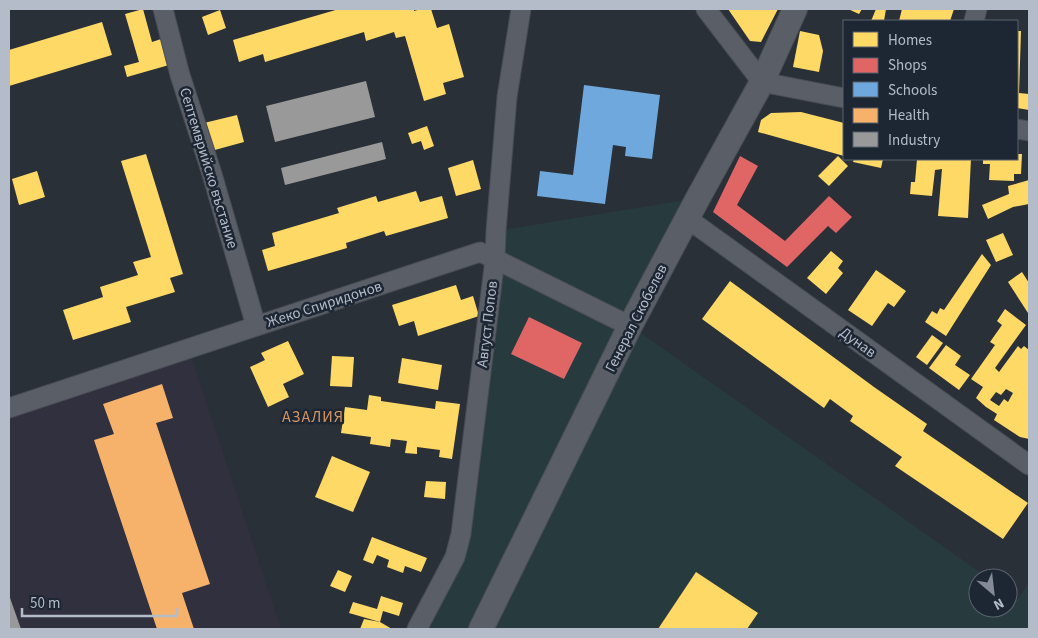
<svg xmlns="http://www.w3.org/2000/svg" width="1038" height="638" font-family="'Source Sans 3',sans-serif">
<rect width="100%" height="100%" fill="#2a3038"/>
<!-- medical -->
<path fill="#31303e" d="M189,349L281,629H9V408Z"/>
<!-- green -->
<path fill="#273a3e" d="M698,198L631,326L988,578H978V608H1008V592L1018,599L1029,582V629H417L455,557L496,231Z"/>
<!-- homes -->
<g fill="#ffd966" fill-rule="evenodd">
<path d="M143,9L152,42L161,39L169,65L127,77L124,66L139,62L125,14Z"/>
<path d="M339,9H414V11L421,9H431L437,28L449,24L464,77L443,83L446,94L424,101L405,36L396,38L394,32L366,41L364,32L265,62L263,54L239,62L233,40Z"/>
<path d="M728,9H778L761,42L750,41Z"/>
<path d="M848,9H862L859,14Z"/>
<path d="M876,9H886L884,21H871Z"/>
<path d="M902,9H954L950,21H899Z"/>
<path d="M220,10L226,28L208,35L202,17Z"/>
<path d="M102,22L112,55L9,86V50Z"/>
<path d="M800,31L819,35L823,51L819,72L793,67Z"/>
<path d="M1017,31H1021L1019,93L1029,94V110L1017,108Z"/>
<path d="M801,112L844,123V156L758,132L761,120L771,113Z"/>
<path d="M237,115L244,142L211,151L204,123Z"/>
<path d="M427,126L434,146L424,150L421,141L412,144L408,133Z"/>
<path d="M146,154L183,274L170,278L175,292L126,307L131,322L73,340L63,310L103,297L100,287L138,275L133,262L151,257L121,161Z"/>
<path d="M1017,154H1022L1021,174H1014V181L989,180L990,164H983V159H1017Z"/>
<path d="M838,156L848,166L829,186L818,176Z"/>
<path d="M854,159H883L881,168L853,162Z"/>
<path d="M917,159H971L968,218L938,216L942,169L935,170L932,196L910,194L911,182H915Z"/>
<path d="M473,160L481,189L456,196L448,168Z"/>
<path d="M37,171L45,197L19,205L12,179Z"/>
<path d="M1029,180V204L1013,207L988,219L982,205L1009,194L1008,186Z"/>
<path d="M416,191L420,202L442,196L448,218L386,236L384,231L346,243L347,248L268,271L262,250L275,246L272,233L339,213L337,208L376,196L378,202Z"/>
<path d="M1003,233L1013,255L996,262L986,240Z"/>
<path d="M831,251L843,261L838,268L843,273L826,294L807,278Z"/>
<path d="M982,254L991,265L946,336L925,322L932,311L937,314L940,308L944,310Z"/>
<path d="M876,270L906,291L894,307L888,303L872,326L848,310Z"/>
<path d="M1022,272L1029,283V312L1028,313L1008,282Z"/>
<path d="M730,281L874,387L927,424L923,431L1028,503L1003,539L895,466L902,457L850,421L853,416L830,399L824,408L702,319Z"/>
<path d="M456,285L461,300L473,296L479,316L418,336L414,321L399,326L392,305Z"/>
<path d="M1005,309L1026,325L995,368L999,372L1018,346L1021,349L1024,346L1029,350V439L1020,437L994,420L997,414L986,407L976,398L983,387L971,379L995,345L990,342L1002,325L997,321ZM1006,389L1013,393L1008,402L1004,399L999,406L990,400L996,392L1001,395Z"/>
<path d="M932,335L943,343L927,365L916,357Z"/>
<path d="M288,341L304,374L283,384L289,397L268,407L250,367L265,360L261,353Z"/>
<path d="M946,345L961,356L955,365L970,375L959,390L929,368Z"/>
<path d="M332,356L354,357L352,387L330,386Z"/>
<path d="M402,358L442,365L438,390L398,383Z"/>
<path d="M369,395L381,397V401L435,409L436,401L460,404L452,459L439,457L440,450L417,447V454L405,453L407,441L391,439L390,447L370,444L371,437L341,433L345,407L367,410Z"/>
<path d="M332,456L370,472L353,512L315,497Z"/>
<path d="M426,481L446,482L445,499L424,497Z"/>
<path d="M372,537L427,558L421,572L405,566L403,573L387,567L389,560L377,555L373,564L363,560Z"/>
<path d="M338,570L352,576L345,592L330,586Z"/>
<path d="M696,572L758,613L747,629H658Z"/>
<path d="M381,596L403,603L399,616L383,611L380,622L349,613L353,602L377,609Z"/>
<path d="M364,619L380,622L392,629H360Z"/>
</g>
<!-- shops -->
<g fill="#e06666">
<path d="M740,156L758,166L737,205L785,241L829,196L852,217L836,233L828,226L787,267L713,212Z"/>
<path d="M529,317L582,343L564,379L511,354Z"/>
</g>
<!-- schools -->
<path fill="#6fa8dc" d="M584,85L660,95L652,159L625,156L626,147L613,145L605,204L537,196L540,171L573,175Z"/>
<!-- health -->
<path fill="#f6b26b" d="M162,384L173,418L156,423L210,584L182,593L194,629H157L94,440L114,434L103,404Z"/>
<!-- industry -->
<g fill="#999">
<path d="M366,81L375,117L275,142L266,106Z"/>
<path d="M382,142L386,159L285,185L281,168Z"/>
<path d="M9,595L21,629H9Z"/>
</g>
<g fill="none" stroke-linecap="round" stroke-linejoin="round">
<defs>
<g id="minor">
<path d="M163,9L180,75L212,174L256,326"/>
<path d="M706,9L762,82L844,98"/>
<path d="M974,21L977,9"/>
<path d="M1017,129L1029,131"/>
<path d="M688,219L1029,465"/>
<path d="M9,408L480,252L495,259L630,326"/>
<path d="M417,629L455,557L461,534L495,259L496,231L507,97L521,9"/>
</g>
<path id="tertiary" d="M481,629L630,326L698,198L762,82L795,9"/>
</defs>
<!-- minor casing -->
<use href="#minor" stroke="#484c53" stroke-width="21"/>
<!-- tertiary casing -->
<use href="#tertiary" stroke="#484c53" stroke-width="26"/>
<!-- minor -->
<use href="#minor" stroke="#5a5e66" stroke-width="19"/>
<!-- tertiary -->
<use href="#tertiary" stroke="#5a5e66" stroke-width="24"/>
</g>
<g text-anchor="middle" stroke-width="5" stroke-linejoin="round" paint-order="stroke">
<!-- street labels -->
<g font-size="15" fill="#b4bcc9" stroke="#1d2633">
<text transform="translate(209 168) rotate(73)" y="5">Септемврийско въстание</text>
<text transform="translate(324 304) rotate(-18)" y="5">Жеко Спиридонов</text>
<text transform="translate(636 318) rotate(-63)" y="5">Генерал Скобелев</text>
<text transform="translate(487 324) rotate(-83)" y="5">Август Попов</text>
<text transform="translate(858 342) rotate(36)" y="5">Дунав</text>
</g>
<!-- neighbourhood labels -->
<g font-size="16" letter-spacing="1" fill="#d59563" stroke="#1d2633">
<text x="313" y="422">АЗАЛИЯ</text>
</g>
</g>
<!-- border -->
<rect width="1038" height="638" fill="none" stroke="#b4bcc9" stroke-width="20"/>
<!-- legend -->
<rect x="843" y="20" width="175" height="140" fill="#1d2633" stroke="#59626f"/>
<rect x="853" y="32" width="25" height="15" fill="#ffd966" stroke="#59626f"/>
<text x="888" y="45" font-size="15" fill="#b4bcc9">Homes</text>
<rect x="853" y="58" width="25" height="15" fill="#e06666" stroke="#59626f"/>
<text x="888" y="70" font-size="15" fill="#b4bcc9">Shops</text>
<rect x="853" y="82" width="25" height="15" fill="#6fa8dc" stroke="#59626f"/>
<text x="888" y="95" font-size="15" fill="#b4bcc9">Schools</text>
<rect x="853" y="108" width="25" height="15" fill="#f6b26b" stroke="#59626f"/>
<text x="888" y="120" font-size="15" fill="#b4bcc9">Health</text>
<rect x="853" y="132" width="25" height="15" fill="#999999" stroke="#59626f"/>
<text x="888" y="145" font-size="15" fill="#b4bcc9">Industry</text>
<!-- north arrow -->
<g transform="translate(993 593) rotate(152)"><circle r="24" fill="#1d2633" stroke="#59626f"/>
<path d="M0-4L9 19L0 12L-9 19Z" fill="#848b96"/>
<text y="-8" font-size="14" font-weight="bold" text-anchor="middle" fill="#b4bcc9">N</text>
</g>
<!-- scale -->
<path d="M22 608v8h155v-8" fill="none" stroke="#b4bcc9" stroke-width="2.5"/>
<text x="30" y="608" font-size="15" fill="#b4bcc9" stroke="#1d2633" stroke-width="4" paint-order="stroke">50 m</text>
</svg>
